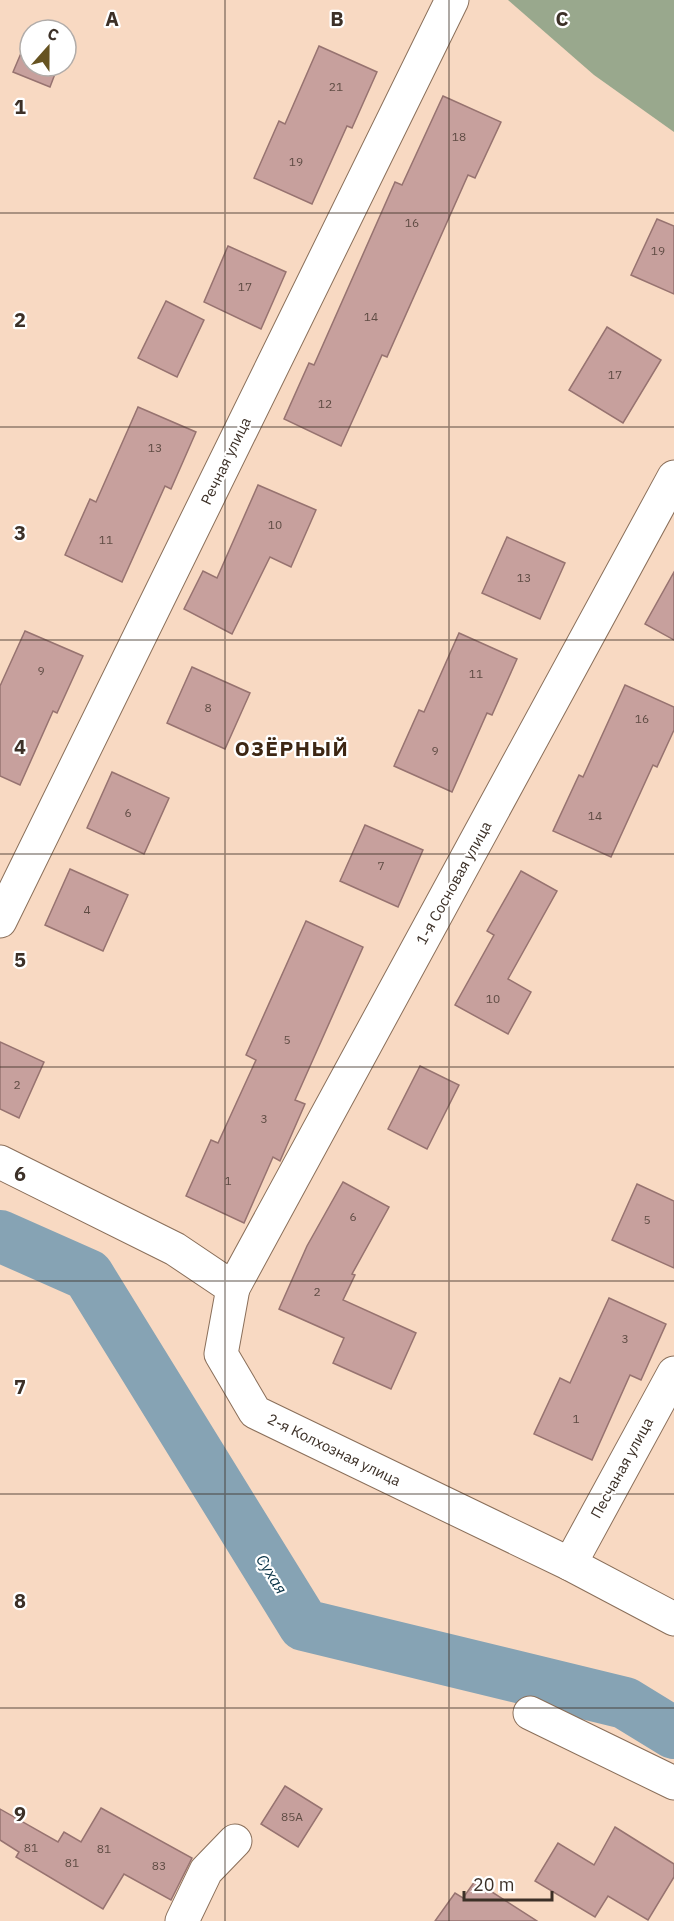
<svg xmlns="http://www.w3.org/2000/svg" width="674" height="1921" font-family="'IBM Plex Sans',sans-serif">
<rect width="100%" height="100%" fill="#f8d9c2"/>
<!-- forest -->
<path fill="#99a88d" d="M508,0H674V132L594,75Z"/>
<g fill="none" stroke-linecap="round" stroke-linejoin="round">
<!-- river -->
<path stroke="#86a3b4" stroke-width="52" d="M0,1236L88,1275L304,1625L625,1703L674,1733"/>
</g>
<!-- building -->
<g fill="#c7a09d" stroke="#977370" stroke-width="1.5">
<path d="M30,32V66H58L50,87L13,72Z"/>
<path d="M319,46L377,72L352,128L347,126L312,204L254,178L279,121L285,124Z"/>
<path d="M443,96L501,122L475,178L468,175L387,357L382,355L341,446L284,419L309,363L314,365L395,182L402,185Z"/>
<path d="M657,219L674,226V294L631,275Z"/>
<path d="M228,246L286,272L261,329L204,302Z"/>
<path d="M166,301L204,320L177,377L138,358Z"/>
<path d="M607,327L661,360L623,423L569,390Z"/>
<path d="M138,407L196,432L171,489L165,486L122,582L65,555L90,499L96,502Z"/>
<path d="M258,485L316,510L291,567L270,557L232,634L184,609L203,571L217,578Z"/>
<path d="M507,537L565,563L540,619L482,593Z"/>
<path d="M674,572V640L645,624Z"/>
<path d="M25,631L83,656L57,713L53,711L20,785L0,776V686Z"/>
<path d="M459,633L517,659L492,715L487,713L452,792L394,766L419,710L424,712Z"/>
<path d="M192,667L250,693L225,749L167,723Z"/>
<path d="M625,685L674,707V730L657,767L653,765L611,857L553,831L579,775L583,777Z"/>
<path d="M112,772L169,798L144,854L87,828Z"/>
<path d="M365,825L423,850L398,907L340,881Z"/>
<path d="M70,869L128,895L103,951L45,925Z"/>
<path d="M521,871L557,891L508,979L531,992L508,1034L455,1005L494,935L487,931Z"/>
<path d="M306,921L363,947L295,1100L305,1104L280,1161L273,1157L244,1223L186,1196L211,1140L218,1143L256,1060L246,1055Z"/>
<path d="M0,1042L44,1062L19,1118L0,1109Z"/>
<path d="M420,1066L459,1085L427,1149L388,1129Z"/>
<path d="M343,1182L389,1207L352,1274L355,1275L343,1300L416,1333L391,1389L333,1363L344,1338L279,1309L307,1246Z"/>
<path d="M637,1184L674,1201V1268L612,1240Z"/>
<path d="M609,1298L666,1324L641,1380L630,1375L592,1460L534,1434L560,1378L570,1383Z"/>
<path d="M285,1786L322,1809L298,1847L261,1824Z"/>
<path d="M101,1808L192,1858L171,1900L124,1874L103,1909L16,1857L19,1852L0,1840V1809L58,1842L64,1832L81,1842Z"/>
<path d="M615,1827L674,1864V1877L648,1920L608,1896L595,1917L535,1881L558,1843L594,1865Z"/>
<path d="M475,1881L537,1921H435L455,1893L463,1898Z"/>
</g>
<g fill="none" stroke-linecap="round" stroke-linejoin="round">
<defs>
<g id="minor">
<path d="M0,921L452,0"/>
<path d="M0,1162L175,1249L233,1288L221,1354L255,1412L570,1564L674,1619"/>
<path d="M233,1288L674,477"/>
<path d="M570,1564L674,1373"/>
<path d="M530,1713L674,1783"/>
<path d="M182,1921L206,1871L235,1841"/>
</g>
</defs>
<!-- minor casing -->
<use href="#minor" stroke="#8a6f5a" stroke-width="35"/>
<!-- minor -->
<use href="#minor" stroke="#fff" stroke-width="33"/>
</g>
<!-- grid -->
<path fill="none" stroke="#3c3027" stroke-width="1.5" stroke-opacity="0.55" d="M225,0V1921M449,0V1921M0,213H674M0,427H674M0,640H674M0,854H674M0,1067H674M0,1281H674M0,1494H674M0,1708H674"/>
<g text-anchor="middle" stroke-width="4.5" stroke-linejoin="round" paint-order="stroke">
<!-- number labels -->
<g font-size="12" fill="#5f4c44">
<text x="336" y="91">21</text>
<text x="459" y="141">18</text>
<text x="296" y="166">19</text>
<text x="412" y="227">16</text>
<text x="658" y="255">19</text>
<text x="245" y="291">17</text>
<text x="371" y="321">14</text>
<text x="615" y="379">17</text>
<text x="325" y="408">12</text>
<text x="155" y="452">13</text>
<text x="275" y="529">10</text>
<text x="106" y="544">11</text>
<text x="524" y="582">13</text>
<text x="41" y="675">9</text>
<text x="476" y="678">11</text>
<text x="208" y="712">8</text>
<text x="642" y="723">16</text>
<text x="435" y="755">9</text>
<text x="128" y="817">6</text>
<text x="595" y="820">14</text>
<text x="381" y="870">7</text>
<text x="87" y="914">4</text>
<text x="493" y="1003">10</text>
<text x="287" y="1044">5</text>
<text x="17" y="1089">2</text>
<text x="264" y="1123">3</text>
<text x="228" y="1185">1</text>
<text x="353" y="1221">6</text>
<text x="647" y="1224">5</text>
<text x="317" y="1296">2</text>
<text x="625" y="1343">3</text>
<text x="576" y="1423">1</text>
<text x="292" y="1821">85А</text>
<text x="31" y="1852">81</text>
<text x="104" y="1853">81</text>
<text x="72" y="1867">81</text>
<text x="159" y="1870">83</text>
</g>
<!-- street labels -->
<g font-size="15" fill="#3c3027" stroke="#fff">
<text transform="translate(226 461) rotate(-64)" y="5">Речная улица</text>
<text transform="translate(454 883) rotate(-61)" y="5">1-я Сосновая улица</text>
<text transform="translate(334 1450) rotate(26)" y="5">2-я Колхозная улица</text>
<text transform="translate(622 1468) rotate(-61)" y="5">Песчаная улица</text>
</g>
<!-- water labels -->
<g font-size="16" font-style="italic" fill="#0a3448" stroke="#fff">
<text transform="translate(272 1574) rotate(58)" y="6">Сухая</text>
</g>
<!-- district labels -->
<g font-size="21" font-weight="bold" letter-spacing="1.5" fill="#3d2613" stroke="#fff">
<text x="292" y="756">ОЗЁРНЫЙ</text>
</g>
</g>
<g font-size="20" text-anchor="middle" font-weight="bold" fill="#3c3027" stroke="#fff" stroke-width="4.5" stroke-linejoin="round" paint-order="stroke">
<text x="112" y="26">A</text>
<text x="337" y="26">B</text>
<text x="562" y="26">C</text>
<text x="20" y="114">1</text>
<text x="20" y="327">2</text>
<text x="20" y="540">3</text>
<text x="20" y="754">4</text>
<text x="20" y="967">5</text>
<text x="20" y="1181">6</text>
<text x="20" y="1394">7</text>
<text x="20" y="1608">8</text>
<text x="20" y="1821">9</text>
</g>
<!-- north arrow -->
<g transform="translate(48 48) rotate(21)"><circle r="28" fill="#ffffff" stroke="#b1aca9" stroke-width="1.5"/>
<path d="M0-4.5L10 22L0 15L-10 22Z" fill="#665321"/>
<text y="-9" font-size="16" font-weight="bold" text-anchor="middle" fill="#3c3027">С</text>
</g>
<!-- scale -->
<path d="M464 1891v9h88v-9" fill="none" stroke="#3c3027" stroke-width="3"/>
<text x="473" y="1891" font-size="18" fill="#3c3027" stroke="#ffffff" stroke-width="4.5" paint-order="stroke">20 m</text>
</svg>
